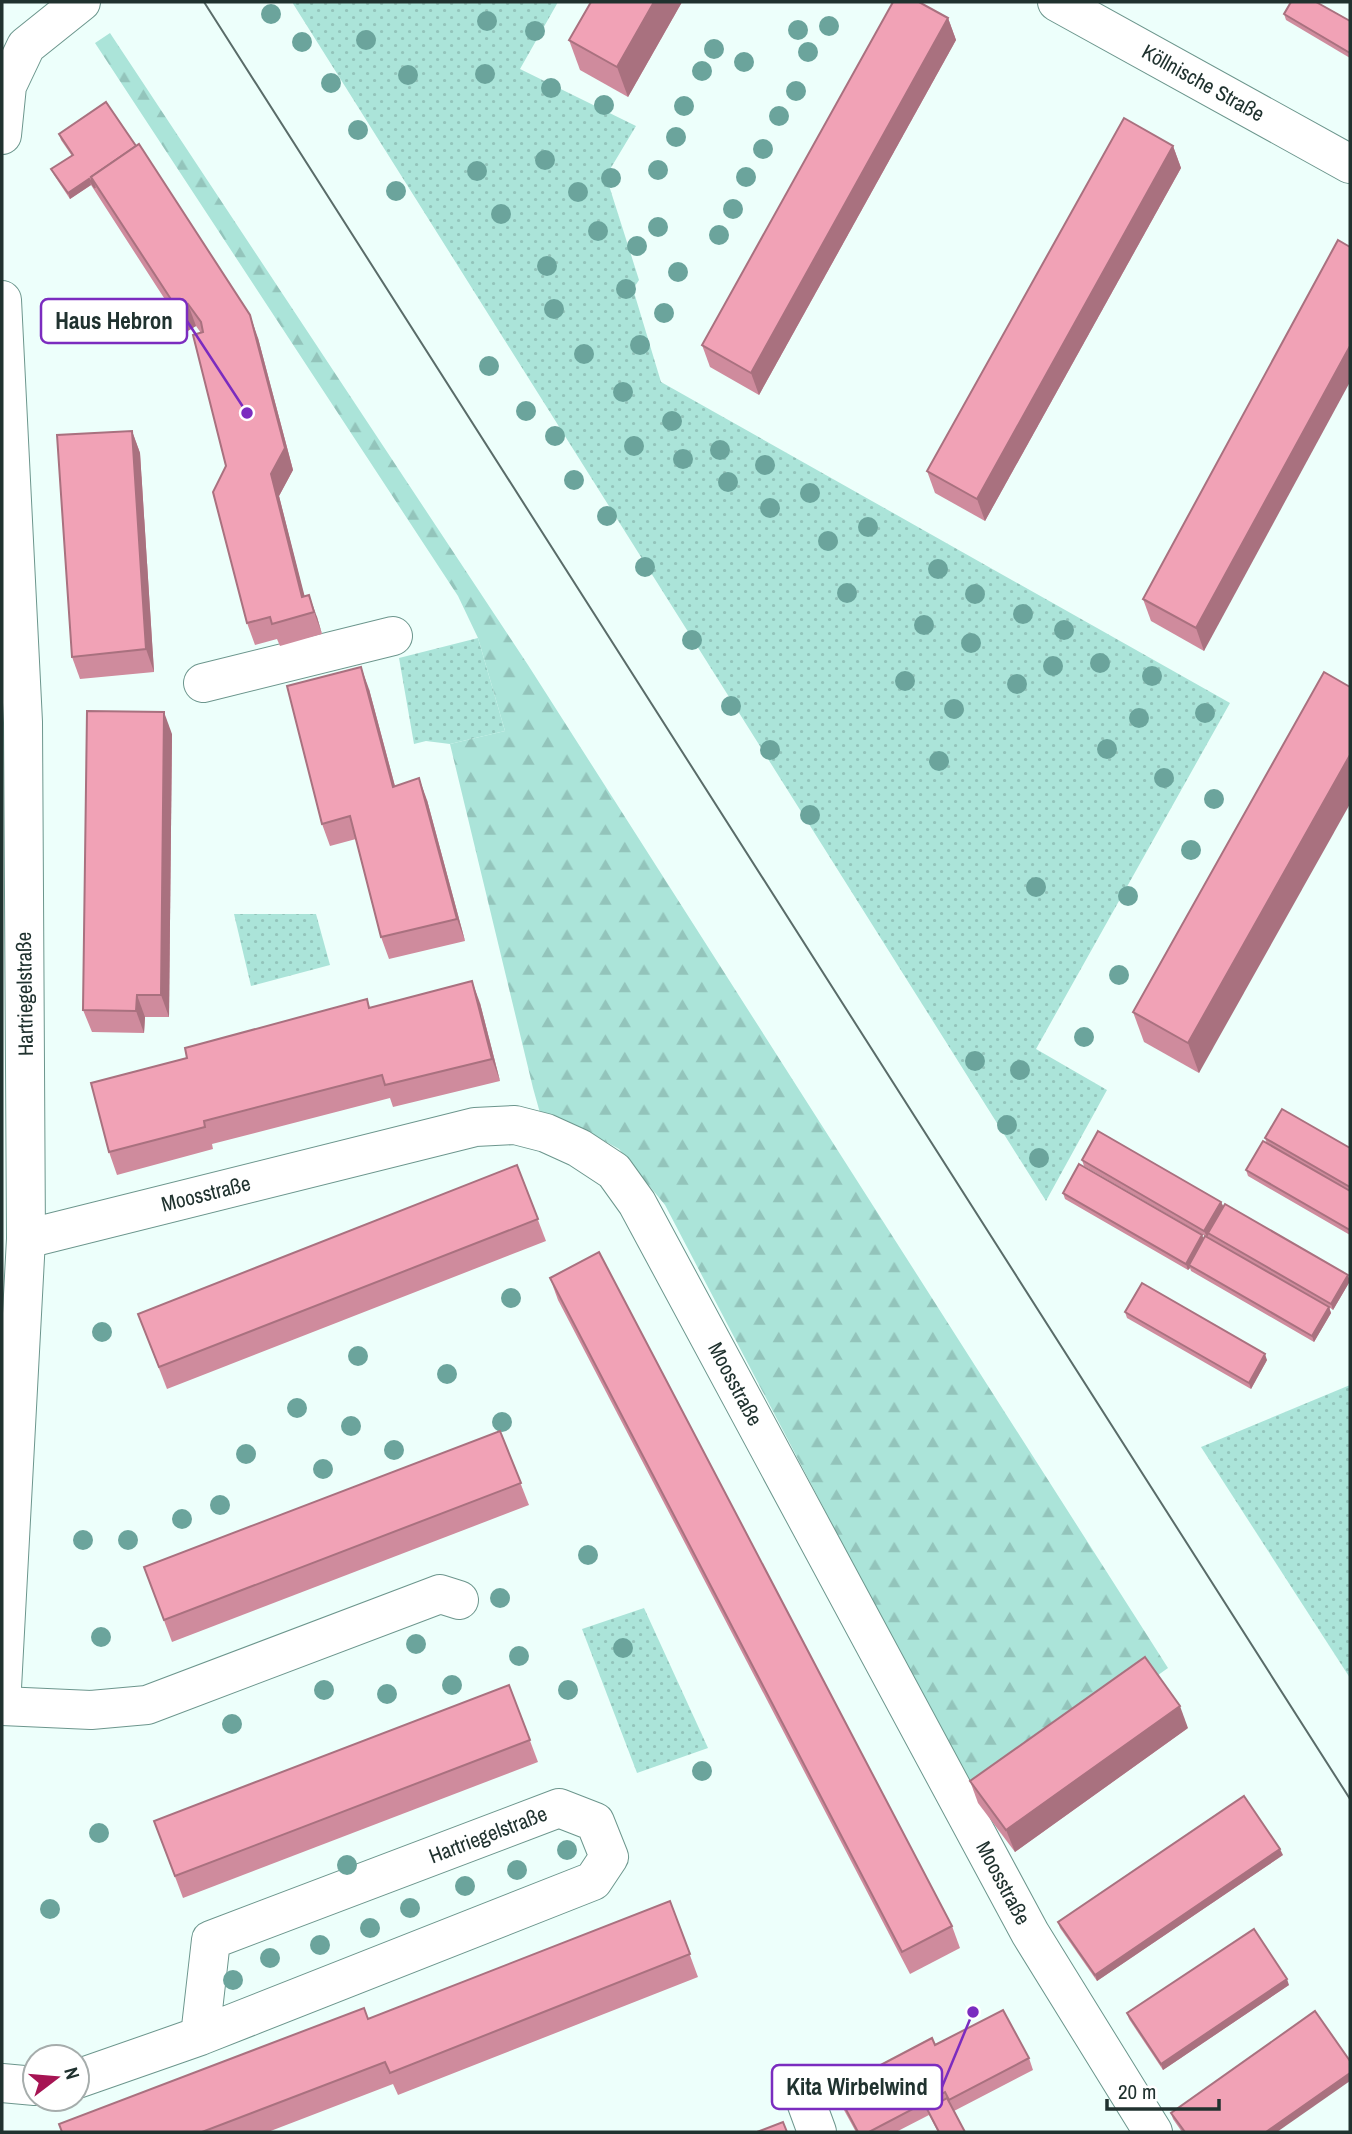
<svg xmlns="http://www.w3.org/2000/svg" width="1352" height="2134" font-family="'Archivo Narrow',sans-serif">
<defs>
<pattern id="grass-dots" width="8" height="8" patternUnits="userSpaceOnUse" patternTransform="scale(1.75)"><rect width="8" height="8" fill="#abe4d9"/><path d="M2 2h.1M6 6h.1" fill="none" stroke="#93c4bb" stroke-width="1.8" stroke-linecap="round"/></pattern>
<pattern id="forest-firs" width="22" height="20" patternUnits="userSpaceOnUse" patternTransform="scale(1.75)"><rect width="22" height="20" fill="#abe4d9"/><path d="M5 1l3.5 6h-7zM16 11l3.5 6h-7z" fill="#93c4bb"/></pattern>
</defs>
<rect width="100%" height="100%" fill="#edfffb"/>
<!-- grass -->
<g fill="url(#grass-dots)">
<path d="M292,2H558L520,69L636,126L606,176L639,280L633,289L661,382L1230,703L1036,1049L1107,1090L1046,1201Z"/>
<path d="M478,638L505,731L450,744L426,741L414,744L399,658Z"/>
<path d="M234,914H316L330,965L251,986Z"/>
<path d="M1350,1385V1678L1201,1447Z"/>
<path d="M644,1608L708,1748L637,1773L582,1629Z"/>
</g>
<!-- forest -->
<path fill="url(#forest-firs)" d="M110,33L528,665L1168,1668L978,1803L665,1205L619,1149L579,1127L540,1113L533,1088L450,744L505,731L478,638L458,596L95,43Z"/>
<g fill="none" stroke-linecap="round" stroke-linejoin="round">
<defs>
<g id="minor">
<path d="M1057,2L1350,164"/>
<path d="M2,135L7,86L26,46L81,2"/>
<path d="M2,300L23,722L26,1239L2,1688"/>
<path d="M203,683L393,636"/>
<path d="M26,1239L475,1127L515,1125L546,1133L579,1148L614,1171L637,1203L1030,1933L1153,2132"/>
<path d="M2,1706L91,1710L147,1705L440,1594L459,1600"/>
<path d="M77,2079L200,2036L593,1881L609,1857L595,1822L559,1808L211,1940L200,2036"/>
<path d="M2,2083L35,2086"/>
<path d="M806,2102L817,2132"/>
</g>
</defs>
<!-- minor casing -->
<use href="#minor" stroke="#6c968d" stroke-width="40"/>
<!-- minor -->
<use href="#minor" stroke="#fff" stroke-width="38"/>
<!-- tram -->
<path stroke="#5a6c69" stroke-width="2" d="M204,2L1350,1799"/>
</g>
<!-- trees -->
<g fill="#6ba49c">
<circle cx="271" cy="14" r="10"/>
<circle cx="487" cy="21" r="10"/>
<circle cx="829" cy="26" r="10"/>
<circle cx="798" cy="30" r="10"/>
<circle cx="535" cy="31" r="10"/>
<circle cx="366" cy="40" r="10"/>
<circle cx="302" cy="42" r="10"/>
<circle cx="714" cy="49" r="10"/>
<circle cx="808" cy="52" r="10"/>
<circle cx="744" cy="62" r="10"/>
<circle cx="702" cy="71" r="10"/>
<circle cx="485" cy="74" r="10"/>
<circle cx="408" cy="75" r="10"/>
<circle cx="331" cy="83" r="10"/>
<circle cx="551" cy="88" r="10"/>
<circle cx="796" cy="91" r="10"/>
<circle cx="604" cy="105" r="10"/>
<circle cx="684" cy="106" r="10"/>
<circle cx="779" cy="116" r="10"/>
<circle cx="358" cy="130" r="10"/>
<circle cx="676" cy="137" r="10"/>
<circle cx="763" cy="149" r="10"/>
<circle cx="545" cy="160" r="10"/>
<circle cx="658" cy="170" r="10"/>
<circle cx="477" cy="171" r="10"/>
<circle cx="746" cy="177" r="10"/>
<circle cx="611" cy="178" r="10"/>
<circle cx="396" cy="191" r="10"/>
<circle cx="578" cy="192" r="10"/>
<circle cx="733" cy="209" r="10"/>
<circle cx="501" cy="214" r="10"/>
<circle cx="658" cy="227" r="10"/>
<circle cx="598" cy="231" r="10"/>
<circle cx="719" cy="235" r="10"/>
<circle cx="637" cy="246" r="10"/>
<circle cx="547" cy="266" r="10"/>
<circle cx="678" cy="272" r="10"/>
<circle cx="626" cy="289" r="10"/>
<circle cx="554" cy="309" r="10"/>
<circle cx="664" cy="313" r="10"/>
<circle cx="640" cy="345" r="10"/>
<circle cx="584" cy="354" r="10"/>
<circle cx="489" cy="366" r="10"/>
<circle cx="623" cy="392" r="10"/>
<circle cx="526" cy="411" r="10"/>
<circle cx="672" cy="421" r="10"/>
<circle cx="555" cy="436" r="10"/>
<circle cx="634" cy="446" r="10"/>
<circle cx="720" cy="450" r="10"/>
<circle cx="683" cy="459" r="10"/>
<circle cx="765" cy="465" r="10"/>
<circle cx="574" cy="480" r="10"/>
<circle cx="728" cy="482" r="10"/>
<circle cx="810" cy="493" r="10"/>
<circle cx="770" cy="508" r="10"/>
<circle cx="607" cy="516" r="10"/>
<circle cx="868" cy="527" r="10"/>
<circle cx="828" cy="541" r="10"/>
<circle cx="645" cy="567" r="10"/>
<circle cx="938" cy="569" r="10"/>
<circle cx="847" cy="593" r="10"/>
<circle cx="975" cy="594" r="10"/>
<circle cx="1023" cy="614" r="10"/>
<circle cx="924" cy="625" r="10"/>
<circle cx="1064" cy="630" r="10"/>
<circle cx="692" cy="640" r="10"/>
<circle cx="971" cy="643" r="10"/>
<circle cx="1100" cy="663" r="10"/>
<circle cx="1053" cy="666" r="10"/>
<circle cx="1152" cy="676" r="10"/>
<circle cx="905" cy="681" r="10"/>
<circle cx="1017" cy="684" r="10"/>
<circle cx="731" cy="706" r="10"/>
<circle cx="954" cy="709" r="10"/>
<circle cx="1205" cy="713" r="10"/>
<circle cx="1139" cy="718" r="10"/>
<circle cx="1107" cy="749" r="10"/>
<circle cx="770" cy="750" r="10"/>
<circle cx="939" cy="761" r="10"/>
<circle cx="1164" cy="778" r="10"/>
<circle cx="1214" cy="799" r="10"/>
<circle cx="810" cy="815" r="10"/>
<circle cx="1191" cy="850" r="10"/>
<circle cx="1036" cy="887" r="10"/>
<circle cx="1128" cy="896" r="10"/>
<circle cx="1119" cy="975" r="10"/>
<circle cx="1084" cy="1037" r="10"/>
<circle cx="975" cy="1061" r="10"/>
<circle cx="1020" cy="1070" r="10"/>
<circle cx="1007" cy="1125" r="10"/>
<circle cx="1039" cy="1158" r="10"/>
<circle cx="511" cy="1298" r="10"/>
<circle cx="102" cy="1332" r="10"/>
<circle cx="358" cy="1356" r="10"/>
<circle cx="447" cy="1374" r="10"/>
<circle cx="297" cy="1408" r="10"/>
<circle cx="502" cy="1422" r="10"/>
<circle cx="351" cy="1426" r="10"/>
<circle cx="394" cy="1450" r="10"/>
<circle cx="246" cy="1454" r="10"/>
<circle cx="323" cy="1469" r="10"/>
<circle cx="220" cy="1505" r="10"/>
<circle cx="182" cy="1519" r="10"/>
<circle cx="83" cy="1540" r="10"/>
<circle cx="128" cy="1540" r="10"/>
<circle cx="588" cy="1555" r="10"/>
<circle cx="500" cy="1598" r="10"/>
<circle cx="101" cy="1637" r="10"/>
<circle cx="416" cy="1644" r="10"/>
<circle cx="623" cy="1648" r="10"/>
<circle cx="519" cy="1656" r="10"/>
<circle cx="452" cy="1685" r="10"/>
<circle cx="324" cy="1690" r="10"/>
<circle cx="568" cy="1690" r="10"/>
<circle cx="387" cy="1694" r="10"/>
<circle cx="232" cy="1724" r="10"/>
<circle cx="702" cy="1771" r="10"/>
<circle cx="99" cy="1833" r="10"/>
<circle cx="567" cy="1850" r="10"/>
<circle cx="347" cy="1865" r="10"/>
<circle cx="517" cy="1870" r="10"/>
<circle cx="465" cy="1886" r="10"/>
<circle cx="410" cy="1908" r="10"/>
<circle cx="50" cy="1909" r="10"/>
<circle cx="370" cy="1928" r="10"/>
<circle cx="320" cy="1945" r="10"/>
<circle cx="270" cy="1958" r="10"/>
<circle cx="233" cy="1980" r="10"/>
</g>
<!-- wall -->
<g fill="#cf8b9d">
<path d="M591,2H682L628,97L580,70L569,40Z"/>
<path d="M1284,14L1350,21V58L1286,20Z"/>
<path d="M948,18L956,40L759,395L710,367L702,345Z"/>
<path d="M59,134L258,338L293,470L279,496L304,596L317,617L322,634L280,646L277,639L255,645L247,623L226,466L201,333L196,326L186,332L91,185L70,199L54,175L51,169L72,156L61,140Z"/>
<path d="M1173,146L1181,168L985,521L935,493L927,471Z"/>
<path d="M1338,240L1204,651L1151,621L1143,599Z"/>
<path d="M132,431L140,453L154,672L80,679L72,657Z"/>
<path d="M1324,672L1199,1073L1144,1042L1133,1012Z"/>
<path d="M369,689L395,786L427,800L465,941L389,959L381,937L356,839L330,846L322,824Z"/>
<path d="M172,734L169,1017H145L144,1033L92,1032L83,1010Z"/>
<path d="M367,999L370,1008L480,1003L500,1081L393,1107L390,1098L212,1144L213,1149L117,1175L109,1152L187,1058Z"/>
<path d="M1265,1138L1350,1148V1235L1248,1176L1246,1170L1267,1144Z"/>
<path d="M1082,1160L1221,1202L1223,1206L1350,1281L1333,1310L1329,1307L1331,1313L1314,1342L1191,1271L1190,1268L1188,1270L1065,1199L1063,1193L1204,1239L1205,1236L1084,1166Z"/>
<path d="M517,1165L546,1241L167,1389L138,1314Z"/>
<path d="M550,1278L952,1926L960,1948L910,1974L558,1300Z"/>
<path d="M1125,1312L1267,1360L1251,1389L1127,1318Z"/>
<path d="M500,1431L529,1505L172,1642L144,1567Z"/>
<path d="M509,1685L538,1762L183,1898L154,1821Z"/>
<path d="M1188,1728L1015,1852L978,1803L970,1781Z"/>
<path d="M1283,1855L1097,1981L1060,1928L1058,1922Z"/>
<path d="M670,1901L698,1977L398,2095L393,2084L268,2132H62L368,2019Z"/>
<path d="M1289,1985L1163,2070L1129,2019L1127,2013Z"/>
<path d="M935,2045L1029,2058L1033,2070L954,2111L965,2132H938L929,2115L896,2132H856L839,2101L835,2089Z"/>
<path d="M1171,2113L1277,2132H1182L1173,2119Z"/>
</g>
<!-- shaded-wall -->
<g fill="#a9717f">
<path d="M654,2H682L628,97L617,67Z"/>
<path d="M948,18L956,40L759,395L751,373Z"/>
<path d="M1173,146L1181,168L985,521L977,499Z"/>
<path d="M89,179L91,185L70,199L68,193Z"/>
<path d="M188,304L196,326L186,332L178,310Z"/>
<path d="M250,315L258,338L293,470L279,496L309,613L302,597L271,474Z"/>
<path d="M1350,346V382L1204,651L1196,628Z"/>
<path d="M132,431L140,453L154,672L146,649Z"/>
<path d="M309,595L317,617L322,634L314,612Z"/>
<path d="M361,667L369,689L401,809L393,787Z"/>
<path d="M164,712L172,734L169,1017L161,995Z"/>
<path d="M1350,755V804L1199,1073L1188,1043Z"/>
<path d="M419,778L427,800L465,941L457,919Z"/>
<path d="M472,981L480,1003L500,1081L492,1059Z"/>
<path d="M137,995L145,1017L144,1033L136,1011Z"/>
<path d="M1221,1202L1224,1208L1207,1237L1204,1231Z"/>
<path d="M1202,1235L1205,1241L1189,1265L1190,1268L1188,1270L1186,1264Z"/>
<path d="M1348,1275L1350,1281L1333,1310L1331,1304Z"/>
<path d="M1329,1307L1331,1313L1314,1342L1312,1336Z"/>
<path d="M1265,1354L1267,1360L1251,1389L1249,1383Z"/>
<path d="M1180,1706L1188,1728L1015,1852L1006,1830Z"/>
<path d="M1280,1849L1283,1855L1097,1981L1095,1975Z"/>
<path d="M1287,1979L1289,1985L1163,2070L1161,2064Z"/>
<path d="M1350,2073V2081L1277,2132H1266Z"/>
</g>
<!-- building -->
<g fill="#f1a2b6" stroke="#a9717f" stroke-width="2">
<path d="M591,2H654L617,67L569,40Z"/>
<path d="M893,2H919L948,18L751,373L702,345Z"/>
<path d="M1291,2H1316L1350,21V53L1284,14Z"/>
<path d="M106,102L136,146L91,177L95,188L89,179L68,193L51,169L73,155L59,134Z"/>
<path d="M1124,118L1173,146L977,499L927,471Z"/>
<path d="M139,144L250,315L285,448L271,474L302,597L309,595L314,612L272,624L270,617L247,623L213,492L226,466L193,335L203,332L201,322L188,304L178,310L91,177Z"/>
<path d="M1338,240L1350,247V346L1196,628L1143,599Z"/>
<path d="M132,431L146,649L72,657L57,435Z"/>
<path d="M361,667L393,787L419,778L457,919L381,937L350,816L322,824L287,686Z"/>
<path d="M1324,672L1350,687V755L1188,1043L1133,1012Z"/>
<path d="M87,711L164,712L161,995H137L136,1011L83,1010Z"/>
<path d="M472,981L492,1059L385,1085L382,1075L204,1121L205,1127L109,1152L91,1083L187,1058L185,1048L367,999L369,1008Z"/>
<path d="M1282,1109L1350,1148V1187L1265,1138Z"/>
<path d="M1098,1131L1221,1202L1204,1231L1082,1160Z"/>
<path d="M1263,1141L1350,1191V1230L1246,1170Z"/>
<path d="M1079,1164L1202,1235L1186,1264L1063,1193Z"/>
<path d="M517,1165L538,1219L159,1367L138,1314Z"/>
<path d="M1225,1204L1348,1275L1331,1304L1208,1233Z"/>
<path d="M1205,1236L1329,1307L1312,1336L1189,1265Z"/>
<path d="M599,1252L952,1926L902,1952L550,1278Z"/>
<path d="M1142,1283L1265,1354L1249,1383L1125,1312Z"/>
<path d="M500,1431L521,1483L164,1620L144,1567Z"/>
<path d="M1145,1657L1180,1706L1006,1830L970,1781Z"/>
<path d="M509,1685L530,1740L175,1876L154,1821Z"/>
<path d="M1244,1796L1280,1849L1095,1975L1058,1922Z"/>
<path d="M670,1901L690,1954L390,2073L385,2062L202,2132H62L59,2124L364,2008L368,2019Z"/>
<path d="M1254,1929L1287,1979L1161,2064L1127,2013Z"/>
<path d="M1003,2010L1029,2058L949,2100L945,2092L869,2132H858L835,2089L932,2038L935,2045Z"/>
<path d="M1315,2011L1350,2061V2073L1266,2132H1185L1171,2113Z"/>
<path d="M947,2098L965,2132H939L927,2109Z"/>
<path d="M783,2122L787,2132H757Z"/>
</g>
<g text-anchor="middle" stroke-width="7" stroke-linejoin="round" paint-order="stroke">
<!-- street labels -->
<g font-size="21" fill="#20322f" stroke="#fff">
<text transform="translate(1203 83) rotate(29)" y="7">Köllnische Straße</text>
<text transform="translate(25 994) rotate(-91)" y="7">Hartriegelstraße</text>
<text transform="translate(206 1194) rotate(-14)" y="7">Moosstraße</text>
<text transform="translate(735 1384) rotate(62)" y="7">Moosstraße</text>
<text transform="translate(488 1835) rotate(-21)" y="7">Hartriegelstraße</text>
<text transform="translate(1003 1883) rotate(62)" y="7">Moosstraße</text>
</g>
</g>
<!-- callouts -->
<path fill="none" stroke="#7b2cbf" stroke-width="2.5" d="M247 413L187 321M973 2012L942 2087"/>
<g fill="#7b2cbf" stroke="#fff" stroke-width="2.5">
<circle cx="247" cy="413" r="7"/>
<circle cx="973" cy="2012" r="7"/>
</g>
<g fill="#fff" stroke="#7b2cbf" stroke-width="2.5">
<rect x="41" y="299" width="146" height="44" rx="7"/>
<rect x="772" y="2065" width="170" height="44" rx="7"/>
</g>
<g font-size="23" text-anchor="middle" font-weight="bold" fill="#20322f">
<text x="114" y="329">Haus Hebron</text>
<text x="857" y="2095">Kita Wirbelwind</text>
</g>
<!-- border -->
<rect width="1352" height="2134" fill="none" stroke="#20322f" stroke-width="7"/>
<!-- north arrow -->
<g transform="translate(56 2078) rotate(74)"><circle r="33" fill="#ffffff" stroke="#a6adac" stroke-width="2"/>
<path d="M0-5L12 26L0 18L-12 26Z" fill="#a61453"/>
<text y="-10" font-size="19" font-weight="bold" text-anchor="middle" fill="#20322f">N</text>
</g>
<!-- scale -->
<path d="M1107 2099v10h112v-10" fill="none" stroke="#20322f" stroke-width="3.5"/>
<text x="1118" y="2099" font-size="21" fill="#20322f" stroke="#ffffff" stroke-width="5" paint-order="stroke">20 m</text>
</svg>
